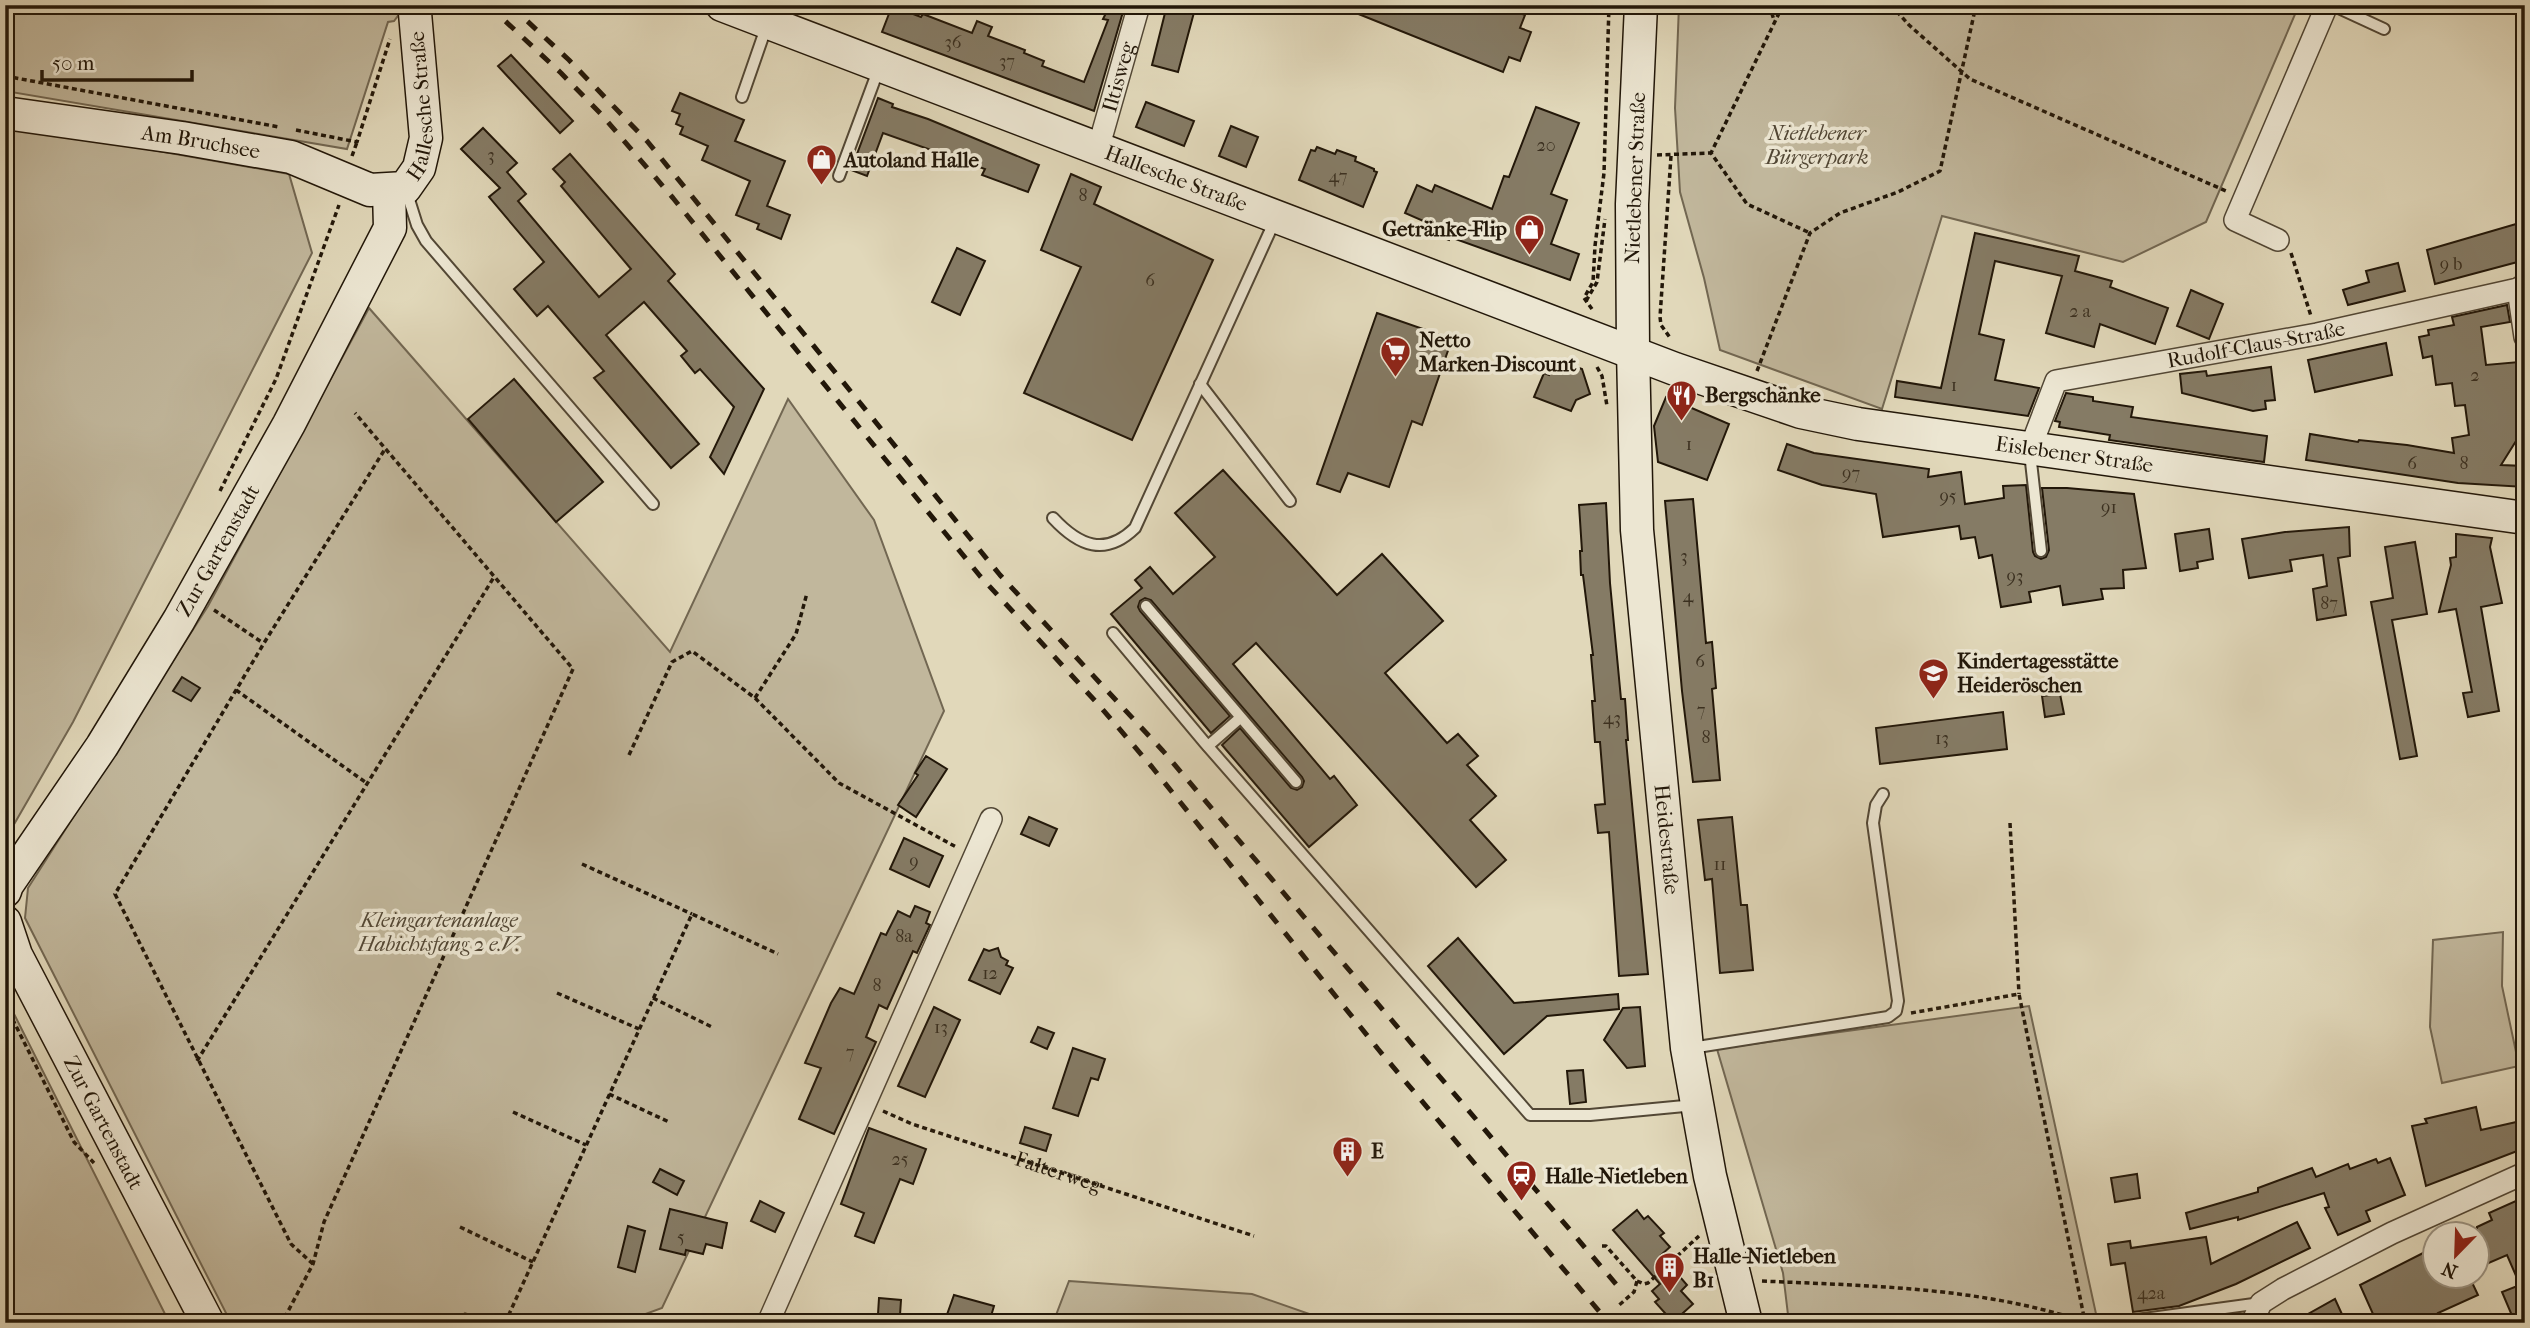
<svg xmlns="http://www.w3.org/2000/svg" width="2530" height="1328" font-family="'IM FELL French Canon',serif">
<rect width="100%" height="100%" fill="#e1d8ba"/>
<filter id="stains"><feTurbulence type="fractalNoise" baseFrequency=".00286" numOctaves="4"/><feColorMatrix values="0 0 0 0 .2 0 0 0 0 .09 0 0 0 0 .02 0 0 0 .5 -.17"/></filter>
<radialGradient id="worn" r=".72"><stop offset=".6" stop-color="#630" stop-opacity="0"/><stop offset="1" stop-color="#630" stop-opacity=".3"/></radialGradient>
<!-- green -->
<g fill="#c1b79c" stroke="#726752" stroke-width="2">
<path d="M5,5H406L394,21L388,22L347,149L5,91Z"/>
<path d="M1679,5H2299L2206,222L2123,262L1942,216L1882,409L1720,350L1704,278L1680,192L1675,108Z"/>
<path d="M5,124L289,174L312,253L73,722L5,840Z"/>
<path d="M369,308L670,652L788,399L874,520L944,711L662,1308L621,1323H486L465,1313L454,1323H234L228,1317L25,918L28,888L208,606Z"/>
<path d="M2503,932L2502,986L2519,1066L2442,1083L2430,1027L2433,940Z"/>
<path d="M5,996L168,1320L170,1323H5Z"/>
<path d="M2029,1006L2098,1323H1789L1783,1273L1717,1049Z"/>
<path d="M1069,1281L1252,1294L1335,1323H1053Z"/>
</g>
<!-- building -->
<g fill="#857b65" stroke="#221709" stroke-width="2">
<path d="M1110,5H1125L1094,111L882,32L892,6L921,17L923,14L972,33L977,21L992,27L988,36L1025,50L1024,53L1044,61L1042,66L1084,82L1108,20L1103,19Z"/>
<path d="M1167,5H1196L1178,72L1152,65Z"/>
<path d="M1336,5H1501L1525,15L1520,28L1531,32L1520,61L1509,57L1503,72Z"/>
<path d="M511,55L573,121L560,133L498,66Z"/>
<path d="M680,93L744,120L735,141L785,161L767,206L790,215L781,239L757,229L759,224L736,215L750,181L702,160L708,146L680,134L683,127L676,124L680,114L672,111Z"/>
<path d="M878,98L893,104L892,107L928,119L1039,165L1028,192L982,175L985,169L883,133L867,176L851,170Z"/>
<path d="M1146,102L1194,121L1184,146L1136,127Z"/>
<path d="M1536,107L1579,123L1551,194L1567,200L1551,244L1579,254L1570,280L1450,237L1449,240L1433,234L1435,226L1405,213L1417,185L1432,192L1435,185L1492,209L1504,176L1509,177Z"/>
<path d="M1231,126L1258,137L1246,167L1219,156Z"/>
<path d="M483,128L517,163L507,172L526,194L518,201L599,297L631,269L561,186L565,182L553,169L570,154L675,274L668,281L764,389L724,474L710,457L734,407L700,369L695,373L681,356L687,351L644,302L606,335L699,444L671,468L594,378L604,371L548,306L537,316L514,289L544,262L489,197L500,188L461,149Z"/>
<path d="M1317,147L1335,154L1337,150L1356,157L1355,161L1374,169V171L1377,172L1363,207L1299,180L1311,150L1315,151Z"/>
<path d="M1071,174L1101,187L1094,204L1213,260L1132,440L1024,393L1081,267L1041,250Z"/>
<path d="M2516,224L2525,260L2435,284L2427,250Z"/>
<path d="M1975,233L2079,256L2075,271L2112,281L2110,287L2168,308L2155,344L2100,324L2094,347L2046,333L2062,276L1995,261L1979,334L2004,340L1995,380L2039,388L2028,416L1895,397L1897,381L1941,388Z"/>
<path d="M957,248L985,261L960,315L932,302Z"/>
<path d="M2398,263L2405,291L2348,305L2343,290L2369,282L2366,271Z"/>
<path d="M2191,290L2223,304L2209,339L2177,326Z"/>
<path d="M2507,305L2510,322L2481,327L2486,365L2519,362L2522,381L2518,385L2521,412H2525V433H2521L2501,465L2525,466V487L2458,483L2306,460L2310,434L2358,442L2359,440L2407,445L2454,453L2452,438L2469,435L2465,405L2455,406L2452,383L2436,385L2432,356L2423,358L2419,337L2429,335L2428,330L2454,325L2452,317Z"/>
<path d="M1377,313L1452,339L1422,425L1412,421L1389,487L1348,473L1340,492L1317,484Z"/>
<path d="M2386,343L2392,375L2315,392L2308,360Z"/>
<path d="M1555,359L1582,369L1590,394L1576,400L1571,411L1534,397L1544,373L1549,375Z"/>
<path d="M2271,367L2275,400L2265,401L2266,409L2253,411L2182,393L2180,374L2206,371L2207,376Z"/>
<path d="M514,379L603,482L556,522L468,419Z"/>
<path d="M2066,393L2093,397V401L2133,407L2131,417L2267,436L2264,462L2109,440L2110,435L2059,427L2060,422L2055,421Z"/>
<path d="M1666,397L1729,424L1707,480L1658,462L1654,426Z"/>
<path d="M1787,444L1814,453L1929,469L1928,477L1961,472L1965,504L2004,498L2003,486L2026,485L2033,552L2035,556L2041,559L2046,557L2049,550L2042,488H2067L2134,494L2146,568L2123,570L2124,588L2101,589L2103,599L2063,605L2060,586L2029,592L2031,602L2001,607L1992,555L1979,558L1975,537L1961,539L1959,526L1883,537L1876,494L1822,485L1778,470Z"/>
<path d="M1223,470L1337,595L1382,554L1443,621L1385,673L1447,743L1458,734L1478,756L1467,765L1496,796L1470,820L1506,860L1476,887L1256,643L1233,664L1330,779L1334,776L1357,805L1309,847L1222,745L1240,728L1291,788L1297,790L1302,787L1304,781L1302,777L1151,600L1145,598L1140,601L1138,607L1140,611L1230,716L1211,733L1111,614L1142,588L1135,580L1150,567L1173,594L1215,557L1175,513Z"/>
<path d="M1693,499L1706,643L1712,642L1716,688L1712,689L1720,780L1693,782L1682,691L1665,501Z"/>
<path d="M1606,503L1610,583L1621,699H1625L1628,740H1626L1648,974L1619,976L1609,832L1598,833L1595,805L1605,804L1600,742H1595L1592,701H1595L1591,655H1593L1583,575H1581L1580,551H1582L1579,505Z"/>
<path d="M2349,527L2350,556L2338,558L2346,615L2317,620L2313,589L2327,586L2323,555L2290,560L2292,571L2249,578L2242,539L2285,532Z"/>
<path d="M2209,529L2213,559L2197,562L2198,568L2180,571L2175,534Z"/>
<path d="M2456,534L2492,538L2490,547L2502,603L2481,607L2499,711L2468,717L2463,693L2472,692L2456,609L2439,612L2451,565L2450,558L2456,557Z"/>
<path d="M2415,542L2427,614L2392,620L2417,756L2400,759L2371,602L2393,598L2385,547Z"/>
<path d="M182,677L200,688L191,701L173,691Z"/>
<path d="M2060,694L2064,714L2045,717L2042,696Z"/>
<path d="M2003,712L2007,749L1880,764L1876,728Z"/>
<path d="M926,756L947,769L916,817L898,805L918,775L915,773Z"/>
<path d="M1029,817L1057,829L1049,846L1021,834Z"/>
<path d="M1732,817L1741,905H1747L1753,970L1720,973L1712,879L1705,880L1698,820Z"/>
<path d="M904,838L943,856L929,887L890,869Z"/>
<path d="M915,906L930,912L926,923L930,925L917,953L913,951L887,1009L879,1005L866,1037L876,1042L834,1134L799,1119L821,1068L805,1063L831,1003L840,988L854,994L881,933L886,935L898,911L910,917Z"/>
<path d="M1458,938L1514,1003L1618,994L1619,1009L1547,1016L1504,1054L1428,966Z"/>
<path d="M998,948L1001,957L1008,961L1006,965L1013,968L1000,994L969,980L984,949L989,951Z"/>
<path d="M934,1007L960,1020L925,1097L898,1086Z"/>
<path d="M1640,1007L1645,1066L1627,1068L1604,1040L1623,1008Z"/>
<path d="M1038,1027L1054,1033L1047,1049L1031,1042Z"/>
<path d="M1073,1048L1105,1059L1098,1080L1091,1078L1078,1116L1053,1108Z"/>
<path d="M1583,1070L1586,1102L1570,1104L1567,1071Z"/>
<path d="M2476,1107L2481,1130L2525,1120V1148L2426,1186L2412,1126L2427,1123L2425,1119Z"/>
<path d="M1025,1127L1051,1135L1046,1151L1020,1143Z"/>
<path d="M869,1128L926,1149L913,1184L900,1179L874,1243L855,1236L864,1213L841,1204Z"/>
<path d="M2390,1158L2405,1195L2366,1211L2370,1221L2338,1235L2325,1208L2329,1207L2324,1193L2238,1220V1217L2190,1229L2186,1213L2258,1192V1188L2312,1168L2316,1177L2348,1164L2350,1169L2376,1159L2378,1163Z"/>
<path d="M660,1169L684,1181L677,1195L653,1182Z"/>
<path d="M2137,1174L2140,1198L2115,1202L2111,1178Z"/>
<path d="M2518,1200L2525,1215V1313L2513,1318L2502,1292L2520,1285L2507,1255L2477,1268V1227L2492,1220L2489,1213Z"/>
<path d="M760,1201L784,1213L775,1232L751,1221Z"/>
<path d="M670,1209L727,1223L722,1248L706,1244L703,1254L686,1250L685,1255L660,1249Z"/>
<path d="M1637,1210L1644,1219L1648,1216L1664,1233L1660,1236L1670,1247L1661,1255L1687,1285L1681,1291L1693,1304L1673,1322L1655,1302L1659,1299L1652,1291L1660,1284L1613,1230Z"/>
<path d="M2297,1222L2310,1248L2236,1284L2179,1306L2133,1312L2125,1263L2111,1265L2108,1244L2130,1241L2131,1248L2206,1237L2211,1264Z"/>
<path d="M628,1226L645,1231L635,1272L618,1267Z"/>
<path d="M2435,1247V1276H2469L2478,1295L2438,1313L2443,1323H2377L2360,1285Z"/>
<path d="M954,1295L994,1306L989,1323H944Z"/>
<path d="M879,1298L901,1300L900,1315L878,1314Z"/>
<path d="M2335,1299L2346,1323H2292Z"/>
</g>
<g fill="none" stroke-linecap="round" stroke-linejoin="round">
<defs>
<g id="lane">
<path d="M2332,5L2384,29"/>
<path d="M742,97L767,25"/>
<path d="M839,176L879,68"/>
<path d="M406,190L417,225L426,241L653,504"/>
<path d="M1200,384L1290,501"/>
<path d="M2030,453L2041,551"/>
<path d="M1053,518C1079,546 1105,557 1135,528L1276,218"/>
<path d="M1146,606L1296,782"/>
<path d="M1113,633L1205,743L1530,1115H1590L1695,1105"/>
<path d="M1208,746L1240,718"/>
<path d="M1691,1048L1888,1017L1896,1011L1898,1001L1873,823L1876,805L1883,794"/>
<path d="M2122,1322L2261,1303"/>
</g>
<g id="street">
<path id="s2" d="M1098,149L1139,5"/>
<path d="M2278,240L2235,220L2327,5"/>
<path d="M2518,289L2525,337"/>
<path id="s3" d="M2030,449L2056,381L2317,334L2518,289L2525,284"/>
<path d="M768,1323L991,819"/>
<path d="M2252,1323L2261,1303L2283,1289L2392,1233L2525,1173"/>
</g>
<g id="secondary">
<path id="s4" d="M722,5L1675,369L1801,412L1858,424L2525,518"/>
<path id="s5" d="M1641,5L1632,204L1633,350L1637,530L1687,1048L1710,1176L1746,1323"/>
<path id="s6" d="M5,113L182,138L291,157L370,190L405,188L419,168L426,138L415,13L418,5"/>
<path id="s7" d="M5,891L7,885L102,746L179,620L289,424L390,228L389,190"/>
<path id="s8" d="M5,922L16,955L208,1323"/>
</g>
</defs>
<!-- lane casing -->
<use href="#lane" stroke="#524735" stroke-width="14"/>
<!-- street casing -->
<use href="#street" stroke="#524735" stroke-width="24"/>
<!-- secondary casing -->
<use href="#secondary" stroke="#221709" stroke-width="35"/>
<!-- path -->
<g stroke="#221709" stroke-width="3.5" stroke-dasharray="5 3.5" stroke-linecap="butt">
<path d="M1769,5L1774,20"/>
<path d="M1783,5L1711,153L1747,204L1810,233"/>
<path d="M1891,5L1909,25L1970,79L2226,191"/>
<path d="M5,76L279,127"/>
<path d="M296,130L357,142L390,39"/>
<path d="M1657,155L1711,153"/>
<path d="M352,156L357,142"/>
<path d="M1671,156L1660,317L1661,325L1671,339"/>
<path d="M2291,253L2311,316"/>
<path d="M1586,301L1597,282L1605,219"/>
<path d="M1592,309L1584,298L1593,282L1595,246L1604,173L1609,5"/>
<path d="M1597,367L1602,376L1607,406"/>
<path d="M1757,371L1810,233L1840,213L1898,192L1940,171L1976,5"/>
<path d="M220,491L276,379L339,205"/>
<path d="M214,610L263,643"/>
<path d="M236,690L368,784"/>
<path d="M755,698L796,634L807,593"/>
<path d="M629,755L672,662L692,651L755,698L839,783L958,848"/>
<path d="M2010,823L2019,994"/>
<path d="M582,864L692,914"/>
<path d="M557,993L639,1029"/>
<path d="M653,998L712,1027"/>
<path d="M5,1004L74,1142L94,1163"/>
<path d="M1911,1013L2019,994L2085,1322H2109"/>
<path d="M197,1061L494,577"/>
<path d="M609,1094L669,1122"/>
<path id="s1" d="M883,1111L912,1124L1254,1236"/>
<path d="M513,1112L586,1145"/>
<path d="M460,1227L533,1262"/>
<path d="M1602,1246H1606L1637,1281L1634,1292L1617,1307"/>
<path d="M313,1264L291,1244L115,894L264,643L385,449"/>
<path d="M1637,1281L1644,1284L1648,1283L1699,1236"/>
<path d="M1762,1281C1871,1286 1981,1287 2085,1322"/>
<path d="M278,1323L285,1317L313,1264L324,1222L573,669L355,413"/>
<path d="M505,1323L692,914L778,954"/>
</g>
<!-- lane -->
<use href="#lane" stroke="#ece6d2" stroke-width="10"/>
<!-- street -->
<use href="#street" stroke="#ece6d2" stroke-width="21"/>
<!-- secondary -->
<use href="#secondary" stroke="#ece6d2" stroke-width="32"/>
<!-- rail -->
<g stroke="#221709" stroke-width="5" stroke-dasharray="12 12" stroke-linecap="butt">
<path d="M488,5L561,73L601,114L673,198L980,576L1098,704L1152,767L1378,1049L1609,1323"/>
<path d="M510,5L569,60L647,141L1000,575L1163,751L1621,1290"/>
</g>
</g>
<!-- icons -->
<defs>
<symbol id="shop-pin" viewBox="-11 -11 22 30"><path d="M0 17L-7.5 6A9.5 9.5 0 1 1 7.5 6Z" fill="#8f2418" stroke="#ece6d2"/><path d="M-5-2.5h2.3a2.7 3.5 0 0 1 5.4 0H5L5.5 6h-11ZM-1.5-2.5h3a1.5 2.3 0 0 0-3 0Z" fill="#fff"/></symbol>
<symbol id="supermarket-pin" viewBox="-11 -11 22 30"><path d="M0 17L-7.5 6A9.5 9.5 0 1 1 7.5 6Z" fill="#8f2418" stroke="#ece6d2"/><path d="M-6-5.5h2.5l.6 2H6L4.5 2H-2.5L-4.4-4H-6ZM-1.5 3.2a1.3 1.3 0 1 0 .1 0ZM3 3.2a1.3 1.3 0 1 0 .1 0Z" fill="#fff"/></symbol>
<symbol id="restaurant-pin" viewBox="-11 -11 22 30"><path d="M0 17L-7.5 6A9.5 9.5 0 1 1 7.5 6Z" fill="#8f2418" stroke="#ece6d2"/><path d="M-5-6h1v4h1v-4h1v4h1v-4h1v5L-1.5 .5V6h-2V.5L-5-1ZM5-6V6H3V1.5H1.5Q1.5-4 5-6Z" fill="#fff"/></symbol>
<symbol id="school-pin" viewBox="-11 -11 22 30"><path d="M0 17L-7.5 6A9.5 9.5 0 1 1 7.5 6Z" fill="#8f2418" stroke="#ece6d2"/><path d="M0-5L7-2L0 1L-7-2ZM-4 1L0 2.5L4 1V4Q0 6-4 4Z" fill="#fff"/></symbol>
<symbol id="building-pin" viewBox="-11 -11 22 30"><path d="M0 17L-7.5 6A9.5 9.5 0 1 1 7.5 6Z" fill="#8f2418" stroke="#ece6d2"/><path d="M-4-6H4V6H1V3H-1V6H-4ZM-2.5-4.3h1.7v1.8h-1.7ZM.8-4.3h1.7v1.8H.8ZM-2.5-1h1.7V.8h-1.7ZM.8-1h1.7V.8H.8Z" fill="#fff"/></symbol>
<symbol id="station-pin" viewBox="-11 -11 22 30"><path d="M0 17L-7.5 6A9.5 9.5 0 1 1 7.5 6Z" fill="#8f2418" stroke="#ece6d2"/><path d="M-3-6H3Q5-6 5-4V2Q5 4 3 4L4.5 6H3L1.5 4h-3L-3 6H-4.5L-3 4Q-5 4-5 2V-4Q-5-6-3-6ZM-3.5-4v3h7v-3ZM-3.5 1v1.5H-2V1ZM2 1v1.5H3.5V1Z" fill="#fff"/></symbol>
</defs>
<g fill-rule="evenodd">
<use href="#shop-pin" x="804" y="142" width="35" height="47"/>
<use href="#shop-pin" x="1512" y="212" width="35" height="47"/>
<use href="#supermarket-pin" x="1378" y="334" width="35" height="47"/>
<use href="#restaurant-pin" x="1664" y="378" width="35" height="47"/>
<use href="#school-pin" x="1916" y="656" width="35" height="47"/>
<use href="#building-pin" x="1330" y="1134" width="35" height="47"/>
<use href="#station-pin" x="1504" y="1158" width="35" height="47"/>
<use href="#building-pin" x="1652" y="1250" width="35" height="47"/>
</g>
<g text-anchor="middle" stroke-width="7" stroke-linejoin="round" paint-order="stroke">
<!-- number labels -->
<g font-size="18" fill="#3b3020">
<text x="953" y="48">36</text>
<text x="1007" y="67">37</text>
<text x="1546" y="151">20</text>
<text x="491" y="161">3</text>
<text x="1338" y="182">47</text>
<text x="1083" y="201">8</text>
<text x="2451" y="270">9 b</text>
<text x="1150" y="286">6</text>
<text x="2080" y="317">2 a</text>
<text x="2475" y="381">2</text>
<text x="1954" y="391">1</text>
<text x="1689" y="450">1</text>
<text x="2412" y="469">6</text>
<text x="2464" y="469">8</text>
<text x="1851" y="479">97</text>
<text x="1948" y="502">95</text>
<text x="2109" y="513">91</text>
<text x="1684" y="562">3</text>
<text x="2015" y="582">93</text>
<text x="1688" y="602">4</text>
<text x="2329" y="609">87</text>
<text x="1700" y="667">6</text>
<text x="1701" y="716">7</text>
<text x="1612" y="724">43</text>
<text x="1706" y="743">8</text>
<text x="1942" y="744">13</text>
<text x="914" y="867">9</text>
<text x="1720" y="870">11</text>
<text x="904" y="942">8a</text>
<text x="990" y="979">12</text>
<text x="877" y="991">8</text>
<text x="941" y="1033">13</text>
<text x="850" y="1058">7</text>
<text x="900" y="1165">25</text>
<text x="681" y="1243">5</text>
<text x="2151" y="1299">42a</text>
</g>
<!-- street labels -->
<g font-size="21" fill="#221709" stroke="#ece6d2">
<text dy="7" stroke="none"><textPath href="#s2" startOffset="75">Iltisweg</textPath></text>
<text dy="7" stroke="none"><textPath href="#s6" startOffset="497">Hallesche Straße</textPath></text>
<text dy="7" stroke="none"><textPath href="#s6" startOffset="198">Am Bruchsee</textPath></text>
<text transform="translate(1635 178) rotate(-88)" y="7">Nietlebener Straße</text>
<text dy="7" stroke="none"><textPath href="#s4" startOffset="486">Hallesche Straße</textPath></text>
<text dy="7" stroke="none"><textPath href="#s3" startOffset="276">Rudolf-Claus-Straße</textPath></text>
<text dy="7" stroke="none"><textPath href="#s4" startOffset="1430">Eislebener Straße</textPath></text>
<text dy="7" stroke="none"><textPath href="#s7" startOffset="402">Zur Gartenstadt</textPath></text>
<text dy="7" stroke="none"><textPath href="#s5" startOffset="836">Heidestraße</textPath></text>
<text dy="7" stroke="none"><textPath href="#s8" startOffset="224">Zur Gartenstadt</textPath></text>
<text dy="7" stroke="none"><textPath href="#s1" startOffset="186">Falterweg</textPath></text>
</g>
<!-- park labels -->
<g font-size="21" font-style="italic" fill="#524735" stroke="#ece6d2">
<text x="1817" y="140">Nietlebener<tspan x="1817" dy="24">Bürgerpark</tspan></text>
<text x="439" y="927">Kleingartenanlage<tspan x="439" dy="24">Habichtsfang 2 e.V.</tspan></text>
</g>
<!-- poi labels -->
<g font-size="21" font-weight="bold" fill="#221709" stroke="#ece6d2" text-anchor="start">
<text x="844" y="167">Autoland Halle</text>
<text x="1507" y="236" text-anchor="end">Getränke-Flip</text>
<text x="1419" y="347">Netto<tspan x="1419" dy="24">Marken-Discount</tspan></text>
<text x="1705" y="402">Bergschänke</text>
<text x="1957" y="668">Kindertagesstätte<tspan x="1957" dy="24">Heideröschen</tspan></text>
<text x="1371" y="1158">E</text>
<text x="1545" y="1183">Halle-Nietleben</text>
<text x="1693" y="1263">Halle-Nietleben<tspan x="1693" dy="24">B1</tspan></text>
</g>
</g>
<!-- margin -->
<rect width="2530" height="1328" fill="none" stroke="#e1d8ba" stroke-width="28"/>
<rect x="7" y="7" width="2516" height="1314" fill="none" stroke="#221709" stroke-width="3.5"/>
<rect x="14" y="14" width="2502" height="1300" fill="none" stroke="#221709" stroke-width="2"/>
<!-- north arrow -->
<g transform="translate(2456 1255) rotate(203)"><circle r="33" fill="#ece6d2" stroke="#9b9382" stroke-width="2"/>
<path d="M0-5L12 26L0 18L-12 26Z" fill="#8f2418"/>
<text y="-10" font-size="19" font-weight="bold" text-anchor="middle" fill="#221709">N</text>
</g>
<!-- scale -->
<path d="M42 70v10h150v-10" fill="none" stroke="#221709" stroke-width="3.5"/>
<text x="52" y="70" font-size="21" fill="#221709" stroke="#ece6d2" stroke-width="5" paint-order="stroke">50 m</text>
<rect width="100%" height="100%" filter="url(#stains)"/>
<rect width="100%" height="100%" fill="url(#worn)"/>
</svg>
